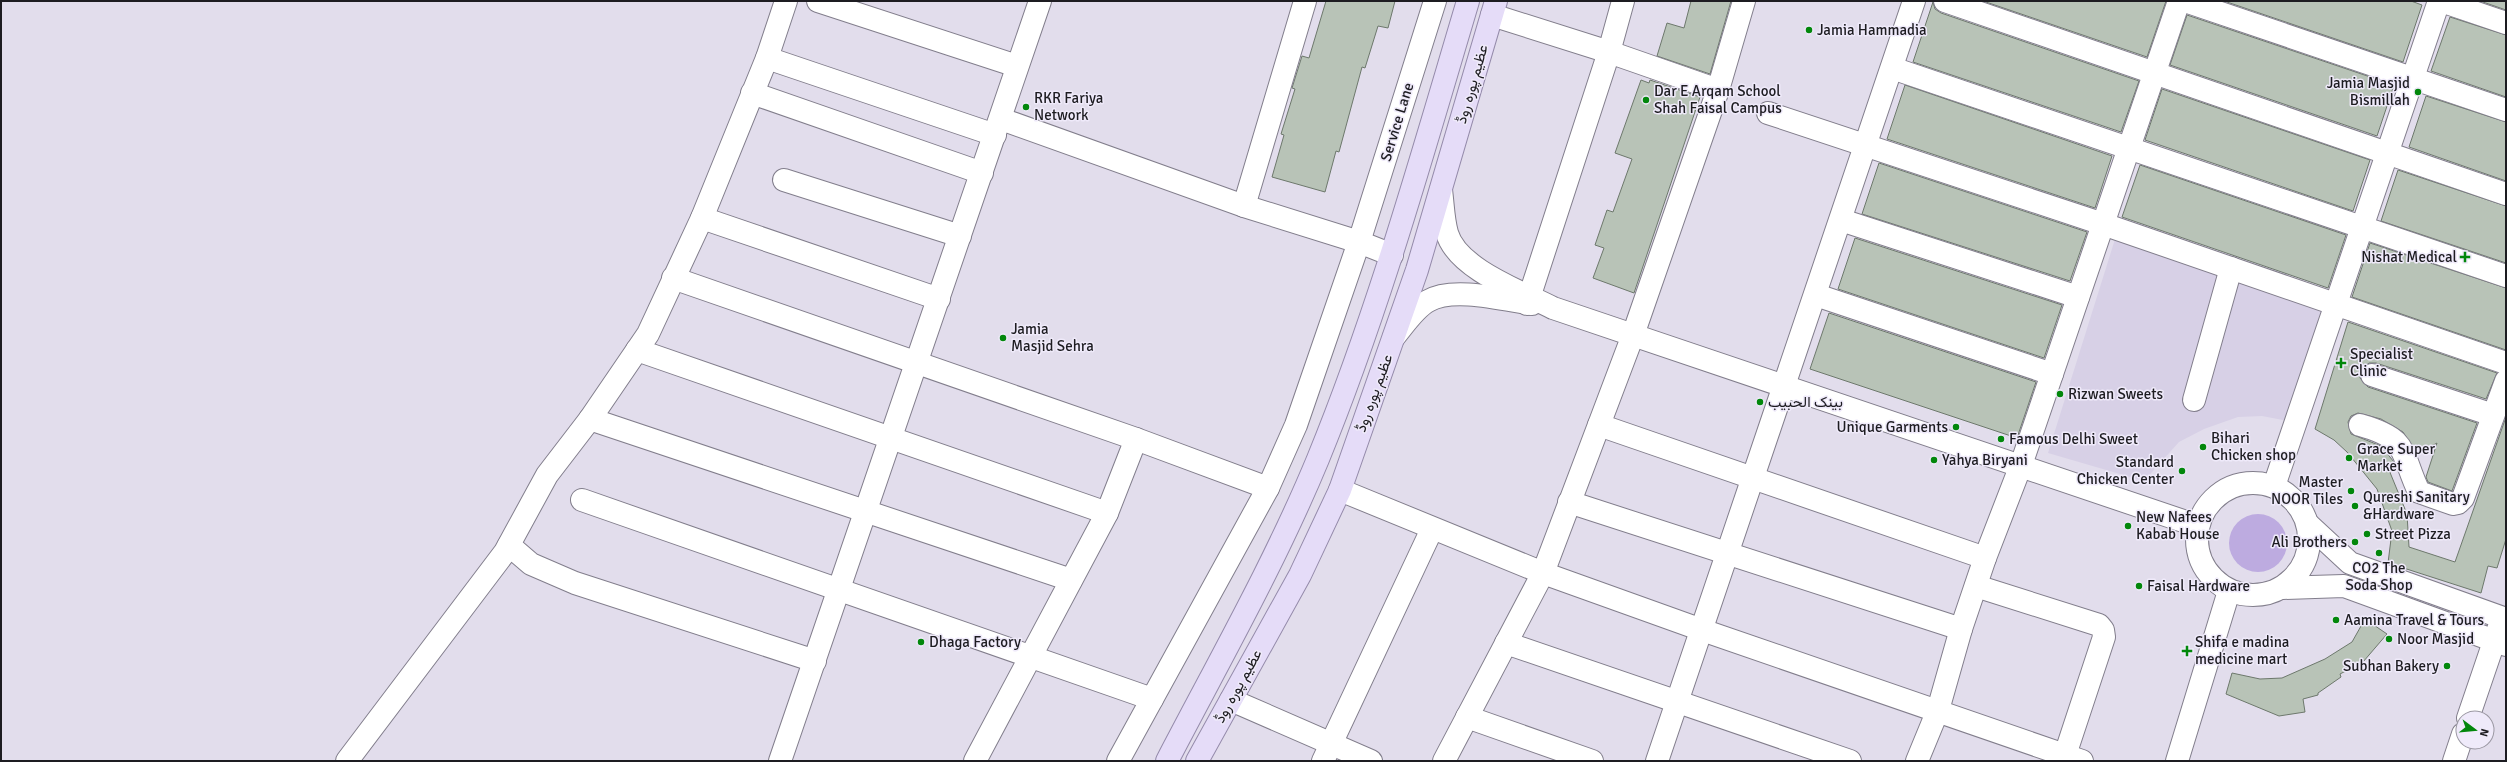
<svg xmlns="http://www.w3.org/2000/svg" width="2507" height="762" font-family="Signika,Vazirmatn,sans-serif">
<rect width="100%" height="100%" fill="#e2ddec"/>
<!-- built -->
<path fill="#d7d0e6" d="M2116,236L2324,307L2288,421L2262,416L2238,417L2204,429L2179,442L2144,481L2048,453Z"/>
<!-- green -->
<circle fill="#bdabe0" cx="2258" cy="543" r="29"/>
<!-- building -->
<g fill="#b8c3b7" stroke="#6d786c">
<path d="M1326,1H1395L1388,28L1378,26L1365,68L1362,67L1339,152L1336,151L1325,192L1272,177L1284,135L1281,134L1295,89L1292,88L1302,56L1309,58Z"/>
<path d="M1691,1H1731L1710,74L1657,56L1667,23L1684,28Z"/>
<path d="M1983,1H2166L2147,57Z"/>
<path d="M2224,1H2411L2422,5L2403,62Z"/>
<path d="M2480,1H2506V10Z"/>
<path d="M1933,2L1935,9L1941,13L2139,81L2121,132L1913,62Z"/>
<path d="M2187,15L2394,85L2377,136L2170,65Z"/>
<path d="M2450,17L2506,35V97L2431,71Z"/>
<path d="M1641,80L1649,83L1650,80L1700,97L1634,293L1593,278L1604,248L1595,245L1607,210L1613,212L1632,159L1615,153Z"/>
<path d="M1905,85L2112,156L2095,208L1887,139Z"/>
<path d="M2162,89L2370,160L2353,211L2145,140Z"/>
<path d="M2426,96L2506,122V181L2409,147Z"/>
<path d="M1879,163L2087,232L2070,281L1862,214Z"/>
<path d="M2140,165L2346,235L2328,288L2122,217Z"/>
<path d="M2398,170L2506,206V263L2381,221Z"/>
<path d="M1855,238L2062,305L2044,358L1838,289Z"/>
<path d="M2370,243L2506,288V350L2352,297Z"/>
<path d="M1829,313L2036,382L2017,438L1810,369Z"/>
<path d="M2348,322L2497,373L2486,399L2376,363H2369L2360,371V378L2368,387L2477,423L2452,491L2428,482L2426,477L2437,443L2417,454L2403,432L2381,419L2358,413L2351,416L2348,422L2351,434L2381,446L2394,462L2395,466L2389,470L2407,514L2409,547L2455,562L2506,417V539L2497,568L2488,566L2481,593L2388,563L2392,531L2377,489L2347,452L2334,440L2315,429Z"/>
<path d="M2365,619L2387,634L2363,662L2340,674L2341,677L2318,693V695L2303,699L2305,712L2279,716L2226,694L2232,673L2260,679L2282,678L2325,659L2352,642Z"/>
</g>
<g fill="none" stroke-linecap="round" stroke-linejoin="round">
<defs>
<g id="minor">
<path d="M818,1L1017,66"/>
<path d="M1945,1L2506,194"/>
<path d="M2185,1L2506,110"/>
<path d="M2441,1L2506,23"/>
<path d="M1492,15L1609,52L1623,1"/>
<path d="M767,58L995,135"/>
<path d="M1892,68L2506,276"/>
<path d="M752,93L982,173"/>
<path d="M1768,113L2103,224L2506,363"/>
<path d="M1001,119L1244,206L1359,242L1392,255"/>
<path d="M784,180L960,236"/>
<path d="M1441,190C1443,204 1443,219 1447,233C1457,269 1522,292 1553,308L2198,526"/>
<path d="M1244,206L1305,1"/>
<path d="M702,218L939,299"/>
<path d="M1841,220L2078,297"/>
<path d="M673,278L1136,439L1268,488"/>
<path d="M1816,295L2052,374"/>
<path d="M1527,304L1609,52L1718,90"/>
<path d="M1394,337C1404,325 1415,308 1428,301C1453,286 1505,300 1532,304"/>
<path d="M637,350L1107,513"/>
<path d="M2372,375L2493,415"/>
<path d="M2194,400L2231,268"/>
<path d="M590,419L1071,580"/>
<path d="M1599,425L1985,558"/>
<path d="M2360,425C2410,439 2400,452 2419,492L2453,504L2458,503L2463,498L2506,381"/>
<circle cx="2253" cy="539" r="56"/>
<path d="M2274,486L2439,1"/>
<path d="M1340,490L1543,573L1702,630L2082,761"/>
<path d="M582,500L1152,699"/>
<path d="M1569,502L1961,629"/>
<path d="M2309,525L2350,563L2506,619"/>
<path d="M509,545L531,564L575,583L815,661"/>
<path d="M1976,586L2099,625L2103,630L2104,637L2065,755"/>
<path d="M2282,588L2344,586L2506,645"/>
<path d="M1506,643L1850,761"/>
<path d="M1231,700L1371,761"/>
<path d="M1467,717L1592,761"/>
<path d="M2468,718L2499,627"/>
<path d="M347,761L505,552L547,475L590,419L648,334L702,218L767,58L786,1"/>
<path d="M780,761L1040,1"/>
<path d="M975,761L1107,513L1136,439"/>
<path d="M1118,761L1268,488L1296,425L1359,242L1435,1"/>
<path d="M1323,761L1432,529"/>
<path d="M1444,761L1543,573L1633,335L1718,90L1744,1"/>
<path d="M1657,761L1914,1"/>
<path d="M1917,761L1938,710L1961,629L1985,558L2021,465L2179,1"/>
<path d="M2177,761L2229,591"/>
<path d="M2454,761L2463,734"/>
</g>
<g id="major">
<path d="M1167,761C1219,661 1275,563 1318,459C1379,310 1422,155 1468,1"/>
<path d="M1197,761L1300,575L1340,490L1417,270L1496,1"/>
</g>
</defs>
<!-- minor casing -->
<use href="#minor" stroke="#827e8c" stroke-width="24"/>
<!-- major casing -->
<use href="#major" stroke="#948aaa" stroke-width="24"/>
<!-- minor -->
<use href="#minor" stroke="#fff" stroke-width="22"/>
<!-- major -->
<use href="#major" stroke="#e5dcf8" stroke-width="22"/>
</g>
<!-- markers -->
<g fill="#02870b" stroke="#efeafa" stroke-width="1.5">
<circle cx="1809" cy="30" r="4"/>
<circle cx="2418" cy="92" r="4"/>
<circle cx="1646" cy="100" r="4"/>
<circle cx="1026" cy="107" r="4"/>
<path d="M2463 251h4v4h4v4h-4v4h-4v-4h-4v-4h4z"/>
<circle cx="1003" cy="338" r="4"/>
<path d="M2339 357h4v4h4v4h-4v4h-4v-4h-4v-4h4z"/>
<circle cx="2060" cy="394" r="4"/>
<circle cx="1760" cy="402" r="4"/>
<circle cx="1956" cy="427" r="4"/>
<circle cx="2001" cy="439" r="4"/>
<circle cx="2203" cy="447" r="4"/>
<circle cx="2349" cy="458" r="4"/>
<circle cx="1934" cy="460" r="4"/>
<circle cx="2182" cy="471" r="4"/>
<circle cx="2351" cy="491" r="4"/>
<circle cx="2355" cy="506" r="4"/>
<circle cx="2128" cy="526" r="4"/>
<circle cx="2367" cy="534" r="4"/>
<circle cx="2355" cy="542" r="4"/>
<circle cx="2379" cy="553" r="4"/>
<circle cx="2139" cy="586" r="4"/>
<circle cx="2336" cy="620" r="4"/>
<circle cx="2389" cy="639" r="4"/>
<circle cx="921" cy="642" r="4"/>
<path d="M2185 645h4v4h4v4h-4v4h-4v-4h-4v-4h4z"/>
<circle cx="2447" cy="666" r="4"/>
</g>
<g text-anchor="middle" stroke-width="3" stroke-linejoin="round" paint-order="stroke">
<!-- poi labels -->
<g font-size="15" fill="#1d1c21" stroke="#efeafa" text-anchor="start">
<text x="1817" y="35">Jamia Hammadia</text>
<text x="2410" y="88" text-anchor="end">Jamia Masjid<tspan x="2410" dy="17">Bismillah</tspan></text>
<text x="1654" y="96">Dar E Arqam School<tspan x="1654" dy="17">Shah Faisal Campus</tspan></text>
<text x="1034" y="103">RKR Fariya<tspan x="1034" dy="17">Network</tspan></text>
<text x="2457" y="262" text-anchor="end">Nishat Medical</text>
<text x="1011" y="334">Jamia<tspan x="1011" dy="17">Masjid Sehra</tspan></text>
<text x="2350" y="359">Specialist<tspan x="2350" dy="17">Clinic</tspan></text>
<text x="2068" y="399">Rizwan Sweets</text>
<text x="1768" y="407">بينک الحبيب</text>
<text x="1948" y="432" text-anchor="end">Unique Garments</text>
<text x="2211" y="443">Bihari<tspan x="2211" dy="17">Chicken shop</tspan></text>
<text x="2009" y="444">Famous Delhi Sweet</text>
<text x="2357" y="454">Grace Super<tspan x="2357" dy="17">Market</tspan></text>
<text x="1942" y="465">Yahya Biryani</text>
<text x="2174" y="467" text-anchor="end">Standard<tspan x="2174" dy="17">Chicken Center</tspan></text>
<text x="2343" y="487" text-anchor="end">Master<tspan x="2343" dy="17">NOOR Tiles</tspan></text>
<text x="2363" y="502">Qureshi Sanitary<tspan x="2363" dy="17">&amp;Hardware</tspan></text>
<text x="2136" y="522">New Nafees<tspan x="2136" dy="17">Kabab House</tspan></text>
<text x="2375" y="539">Street Pizza</text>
<text x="2347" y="547" text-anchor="end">Ali Brothers</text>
<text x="2379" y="573" text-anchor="middle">CO2 The<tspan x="2379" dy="17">Soda Shop</tspan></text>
<text x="2147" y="591">Faisal Hardware</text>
<text x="2344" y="625">Aamina Travel &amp; Tours</text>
<text x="2397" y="644">Noor Masjid</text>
<text x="929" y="647">Dhaga Factory</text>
<text x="2195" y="647">Shifa e madina<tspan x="2195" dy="17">medicine mart</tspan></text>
<text x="2439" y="671" text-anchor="end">Subhan Bakery</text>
</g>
<!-- street labels -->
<g font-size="15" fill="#1d1c21" stroke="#efeafa">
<text transform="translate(1472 84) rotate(-74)" y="5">عظیم پورہ روڈ</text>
<text transform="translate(1397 122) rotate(-73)" y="5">Service Lane</text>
<text transform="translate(1374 393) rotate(-70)" y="5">عظیم پورہ روڈ</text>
<text transform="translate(1238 686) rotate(-61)" y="5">عظیم پورہ روڈ</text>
</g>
</g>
<!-- border -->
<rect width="2507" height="762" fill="none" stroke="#1d1c21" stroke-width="4"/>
<!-- north arrow -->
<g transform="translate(2475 730) rotate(106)"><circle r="19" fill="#efeafa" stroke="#9b98a3"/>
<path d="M0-3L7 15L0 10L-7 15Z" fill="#02870b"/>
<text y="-6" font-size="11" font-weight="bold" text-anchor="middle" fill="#1d1c21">N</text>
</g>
</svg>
